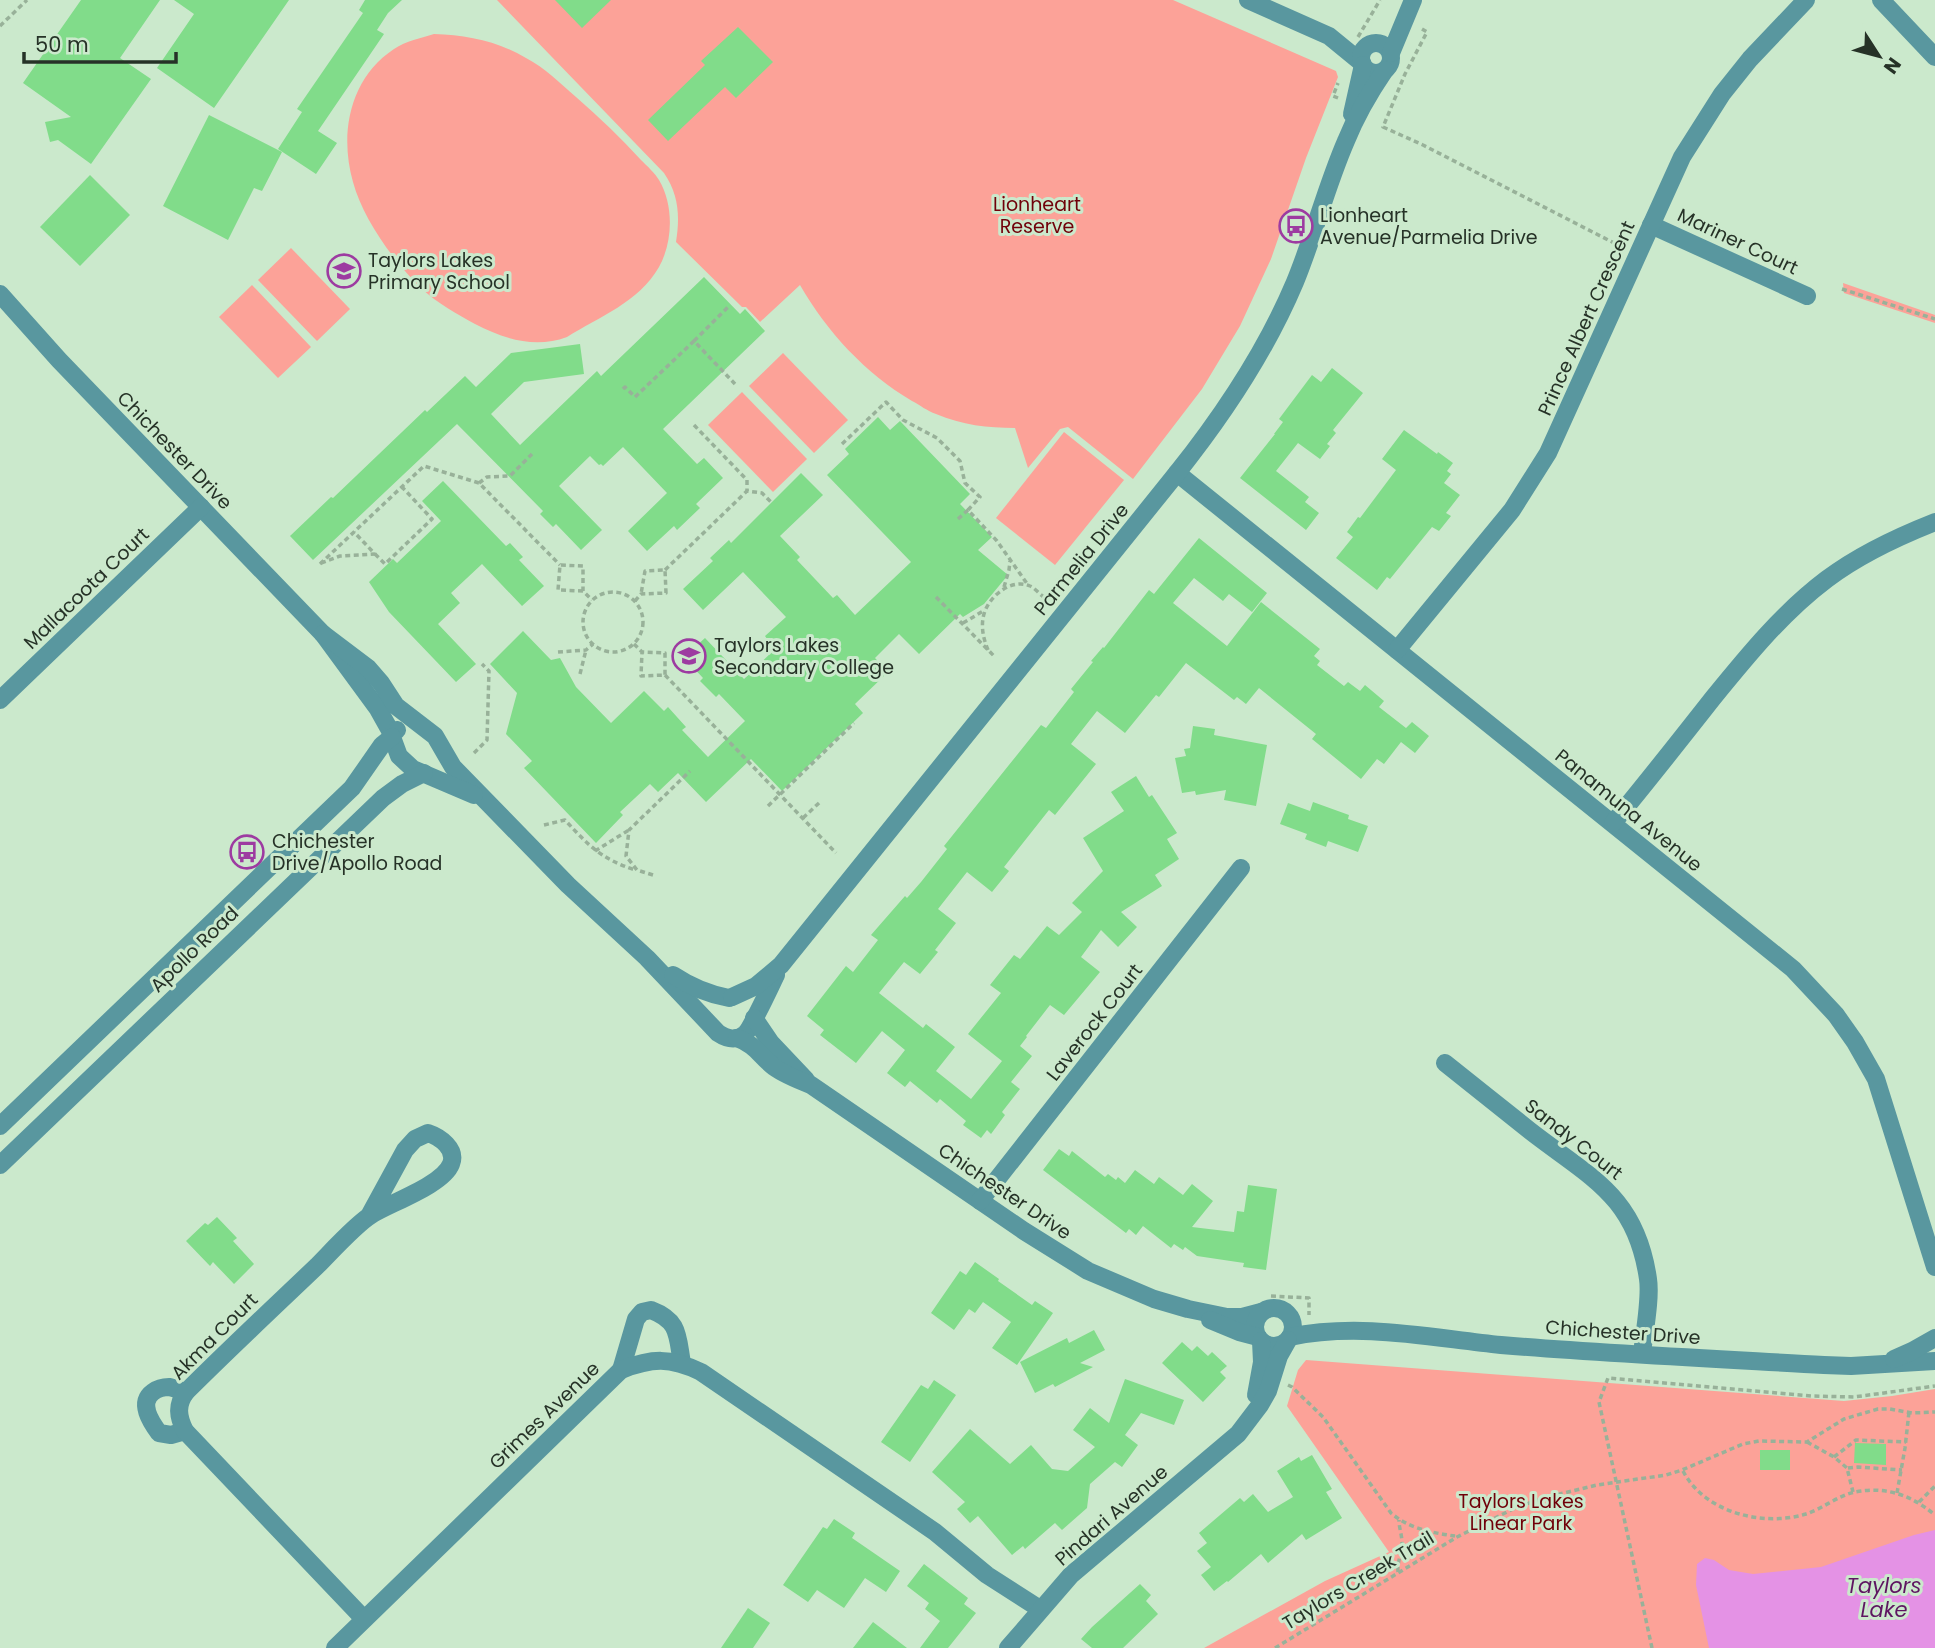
<svg xmlns="http://www.w3.org/2000/svg" width="1935" height="1648" font-family="Poppins,sans-serif">
<rect width="100%" height="100%" fill="#cbe9cc"/>
<!-- green -->
<g fill="#fca298">
<path d="M497,0H1173L1336,71L1338,77L1306,158L1271,259L1240,326L1202,389L1133,479L1068,427L1060,429L1028,468L1015,428C988,428 962,425 936,414C927,411 920,405 912,401C865,373 827,332 800,285L760,322L746,307H742L676,242C680,217 679,195 664,173Z"/>
<path d="M434,34C467,35 497,41 526,58C545,68 560,83 576,97C599,117 621,138 641,160C647,166 655,173 659,180C674,205 673,242 659,267C639,302 599,317 567,337C535,349 504,339 475,324C457,314 437,303 422,289C394,262 363,219 353,182C339,133 350,78 394,49C406,41 421,38 434,34Z"/>
<path d="M291,248L350,309L317,341L258,280Z"/>
<path d="M1843,283L1935,315V323L1844,293Z"/>
<path d="M252,285L311,347L278,378L219,317Z"/>
<path d="M783,353L848,420L814,453L749,386Z"/>
<path d="M742,392L807,459L773,492L708,425Z"/>
<path d="M1064,432L1124,480L1055,565L996,518Z"/>
<path d="M1306,1360L1844,1401L1892,1396L1935,1389V1648H1204L1325,1581L1389,1552L1287,1406L1298,1370Z"/>
</g>
<!-- water -->
<path fill="#e492e5" d="M1935,1530V1648H1709L1696,1585L1697,1564L1705,1558L1714,1560L1729,1570L1753,1574L1821,1567L1914,1535Z"/>
<!-- building -->
<g fill="#81dc8a">
<path d="M81,0H160L120,58L151,79L91,164L58,140L50,142L45,122L71,117L23,83Z"/>
<path d="M174,0H289L214,108L157,68L194,14Z"/>
<path d="M365,0H402L388,13L377,30L384,34L318,131L337,143L316,174L278,149L302,112L297,109L363,13L359,10Z"/>
<path d="M555,0H611L582,28Z"/>
<path d="M738,27L773,62L736,98L725,87L668,141L648,120L705,65L701,61Z"/>
<path d="M209,115L282,152L262,191L254,188L228,240L163,206Z"/>
<path d="M90,175L130,215L80,266L40,227Z"/>
<path d="M704,277L740,314L745,309L765,331L663,429L697,464L704,458L723,478L696,504L700,508L677,530L674,526L647,551L628,531L667,493L623,447L603,466L601,464L599,465L590,456L559,486L602,530L581,550L556,524L553,527L540,514L543,511L457,424L313,560L290,536L331,497L333,498L425,410L427,412L465,376L476,387L511,353L580,344L584,374L524,382L491,414L520,445L597,371L601,376Z"/>
<path d="M1332,368L1363,393L1333,430L1336,433L1327,444L1330,446L1320,459L1298,443L1276,471L1309,497L1305,502L1319,513L1306,530L1240,478L1275,434H1274L1283,422L1279,419L1312,375L1321,382Z"/>
<path d="M878,417L890,430L900,421L970,494L960,504L992,537L978,550L1008,575L984,604L963,617L960,614L919,654L899,634L875,658L888,672L855,704L863,713L782,791L751,759L706,802L678,773L658,792L650,784L620,812L623,815L596,843L524,768L532,761L506,734L517,693L490,664L523,631L551,660L560,658L576,687L611,723L644,691L664,711L668,707L686,727L682,730L708,757L745,721L719,694L716,697L700,681L703,678L675,648L687,638L695,647L705,638L744,679L774,650L765,641L767,639L765,636L786,617L743,572L703,610L683,589L713,561L710,558L729,540L731,543L801,473L823,495L780,536L800,557L797,560L833,598L837,595L855,615L911,562L827,475L849,454L845,449Z"/>
<path d="M1404,430L1437,454L1438,452L1453,463L1447,471L1451,474L1444,483L1460,495L1446,513L1451,516L1439,531L1432,527L1390,579L1387,577L1377,590L1336,558L1353,537L1347,532L1358,517L1360,518L1396,470L1382,459Z"/>
<path d="M443,481L506,546L510,543L523,557L519,560L544,586L522,606L482,564L451,593L460,603L438,624L476,664L456,682L389,612L369,582L393,559L397,563L441,521L422,501Z"/>
<path d="M1199,538L1267,593L1252,612L1229,594L1223,601L1194,578L1173,603L1227,646L1261,602L1320,649L1314,656L1320,661L1317,665L1344,686L1348,682L1360,691L1365,685L1384,701L1379,707L1406,728L1412,722L1429,736L1415,753L1401,742L1384,764L1377,759L1361,779L1312,739L1316,734L1259,688L1246,704L1237,697L1234,700L1186,663L1159,697L1156,695L1125,733L1097,711L1071,744L1096,764L1055,815L1049,810L1004,867L1009,871L992,892L967,872L938,909L956,923L935,950L938,952L920,974L904,962L879,993L923,1028L926,1024L955,1047L936,1071L971,1099L1002,1061L968,1034L1001,993L990,985L1014,955L1020,959L1047,926L1059,935L1082,912L1072,903L1103,871L1083,838L1124,811L1111,792L1136,776L1149,797L1152,795L1177,833L1167,839L1179,859L1155,875L1162,886L1121,912L1137,927L1118,947L1101,930L1081,957L1100,972L1064,1015L1050,1005L1026,1036L1027,1037L1020,1046L1032,1056L1011,1082L1020,1089L1002,1112L1005,1115L991,1134L987,1130L981,1138L963,1125L966,1121L940,1099L937,1103L910,1081L905,1087L887,1073L905,1050L882,1031L856,1063L820,1035L824,1030L807,1016L846,966L853,972L878,940L871,935L905,896L907,898L921,882L947,849L944,846L1041,725L1046,728L1074,692L1071,689L1093,662L1091,661L1103,647L1104,648L1149,590L1154,594Z"/>
<path d="M1193,726L1215,729L1214,735L1267,745L1256,806L1224,800L1226,790L1196,795L1195,791L1182,793L1175,758L1186,756L1184,749L1190,748Z"/>
<path d="M1313,802L1349,815L1348,819L1368,826L1358,852L1328,841L1326,847L1305,839L1307,834L1280,824L1288,803L1310,811Z"/>
<path d="M1059,1149L1069,1156L1072,1151L1105,1177L1108,1174L1116,1180L1118,1177L1125,1183L1135,1170L1154,1184L1159,1177L1183,1195L1192,1184L1213,1201L1192,1227L1234,1232L1237,1211L1244,1212L1248,1185L1277,1189L1266,1270L1243,1267L1244,1263L1197,1256L1185,1247L1183,1250L1174,1244L1171,1248L1143,1226L1136,1235L1129,1229L1126,1233L1043,1170Z"/>
<path d="M217,1217L237,1238L233,1241L254,1264L234,1284L213,1262L210,1266L186,1241L205,1223L208,1225Z"/>
<path d="M975,1262L999,1279L998,1281L1032,1305L1035,1301L1053,1313L1017,1365L992,1348L1011,1322L983,1302L975,1313L969,1309L954,1330L931,1313L960,1271L966,1275Z"/>
<path d="M1094,1330L1105,1350L1080,1363L1093,1367L1055,1387L1053,1384L1035,1393L1020,1362L1067,1338L1069,1343Z"/>
<path d="M1182,1342L1192,1351L1197,1346L1208,1356L1212,1352L1227,1366L1220,1372L1226,1378L1203,1402L1162,1363Z"/>
<path d="M1125,1379L1184,1400L1174,1425L1141,1413L1125,1435L1138,1445L1122,1467L1115,1462L1090,1484L1087,1508L1062,1530L1055,1523L1025,1549L1023,1546L1012,1555L978,1516L970,1523L957,1509L965,1502L932,1472L970,1429L1010,1464L1031,1445L1052,1469L1068,1471L1095,1447L1073,1430L1090,1408L1109,1423Z"/>
<path d="M934,1380L956,1395L910,1462L881,1442L921,1385L928,1389Z"/>
<path d="M1855,1443L1886,1444V1465L1854,1463Z"/>
<rect x="1760" y="1450" width="30" height="20"/>
<path d="M1312,1455L1332,1489L1326,1492L1342,1518L1306,1540L1302,1534L1268,1563L1261,1554L1228,1582L1227,1581L1214,1591L1201,1575L1211,1567L1197,1551L1207,1543L1199,1533L1240,1498L1244,1502L1253,1494L1268,1512L1293,1497L1277,1471L1299,1457L1301,1461Z"/>
<path d="M834,1519L855,1533L852,1538L900,1571L886,1592L865,1578L844,1608L817,1590L808,1602L783,1585L823,1527L827,1529Z"/>
<path d="M924,1564L968,1598L964,1604L976,1613L948,1648H920L940,1621L925,1609L929,1603L907,1586Z"/>
<path d="M1140,1584L1151,1595L1146,1601L1158,1614L1123,1648H1092L1081,1639L1092,1627Z"/>
<path d="M748,1608L770,1623L753,1648H721Z"/>
<path d="M873,1622L907,1648H853Z"/>
</g>
<g fill="none" stroke-linecap="round" stroke-linejoin="round">
<!-- path -->
<g stroke="#98b199" stroke-width="3.5" stroke-dasharray="5 3.5" stroke-linecap="butt">
<path d="M0,26L27,0"/>
<path d="M1422,29L1427,32L1405,74L1383,127L1423,145L1616,244"/>
<path d="M1358,37L1380,0"/>
<path d="M1338,98L1333,96L1338,83"/>
<path d="M1842,289L1935,319"/>
<path d="M694,341L730,305"/>
<path d="M623,389L625,387L635,397L694,341L735,384"/>
<path d="M694,425L747,480V491"/>
<path d="M842,444L886,402L903,420L937,438L960,461L965,483L980,497L968,510"/>
<path d="M479,483L487,477L510,476L532,454"/>
<path d="M958,519L968,510L997,541L1028,585"/>
<path d="M375,554L385,564L432,519L402,487"/>
<path d="M321,563L340,556L375,554L354,532"/>
<path d="M320,564L424,466L479,483L560,565"/>
<path d="M665,570L747,491L762,493L771,502"/>
<path d="M1004,587L1009,570L1010,561"/>
<path d="M583,591L558,590L560,565L583,566V591L592,600"/>
<circle cx="613" cy="622" r="30"/>
<path d="M936,597L995,657"/>
<path d="M635,601L641,594L666,593L665,570L645,571L641,594"/>
<path d="M963,623L985,610"/>
<path d="M634,644L642,652L665,653V675L641,676L642,652"/>
<path d="M988,650C983,638 980,624 985,611C991,595 1012,578 1030,586C1035,588 1039,594 1044,597"/>
<path d="M558,652L586,650L593,644"/>
<path d="M580,674L586,650"/>
<path d="M665,675L836,853"/>
<path d="M474,753L487,740L489,671L482,664"/>
<path d="M768,806L854,723"/>
<path d="M803,818L820,802"/>
<path d="M544,825L565,820C588,845 601,859 635,870"/>
<path d="M595,851L629,830"/>
<path d="M653,875L637,870L626,856L629,830L690,771"/>
<path d="M1271,1296L1309,1298V1315"/>
<path d="M1288,1385L1292,1387L1323,1417L1391,1513C1408,1528 1432,1533 1455,1536"/>
<path d="M1807,1442L1834,1457L1847,1468L1853,1492"/>
<path d="M1834,1457L1856,1440L1906,1442"/>
<path d="M1848,1468L1858,1467L1902,1470"/>
<path d="M1683,1471C1705,1513 1763,1527 1806,1514C1822,1509 1839,1495 1855,1492C1886,1486 1911,1495 1935,1515"/>
<path d="M1897,1493L1905,1448L1909,1412"/>
<path d="M1919,1502L1935,1486"/>
<path d="M1398,1572C1397,1562 1402,1553 1402,1543C1402,1535 1399,1528 1399,1520"/>
<path d="M1275,1648L1457,1537L1513,1509L1543,1498L1597,1485L1666,1475L1682,1470L1743,1444L1759,1441L1807,1442L1844,1419L1878,1409H1890L1912,1413L1935,1412"/>
<path d="M1652,1648L1599,1402L1608,1378L1812,1396L1854,1397L1935,1386"/>
</g>
<!-- minor -->
<g stroke="#59979f" stroke-width="18">
<path d="M1248,0L1329,36L1362,63"/>
<path d="M1881,0L1935,57"/>
<circle cx="1376" cy="58" r="15"/>
<path d="M1391,53L1413,0"/>
<path d="M1352,114L1363,65"/>
<path d="M1651,225L1807,296"/>
<path d="M0,294L59,360L323,634L378,709L392,734"/>
<path d="M1177,473L1793,969L1836,1015L1855,1042L1876,1079L1935,1267"/>
<path d="M323,634L368,668L381,683L396,706L435,736L453,767L568,885L647,958L718,1033C727,1039 736,1041 745,1034C751,1029 771,985 776,975"/>
<path d="M1397,650L1512,510L1548,453L1682,157L1722,94L1750,59L1806,0"/>
<path d="M0,700L201,507"/>
<path d="M397,730L392,734V737L399,756L413,769L474,795"/>
<path d="M1613,823C1647,782 1680,740 1713,698C1748,655 1783,612 1827,579C1860,554 1897,537 1935,522"/>
<path d="M673,975C691,987 707,994 729,998"/>
<path d="M732,997L756,986L781,965L1177,473C1224,414 1266,351 1295,282C1314,236 1326,187 1346,141C1356,116 1370,92 1385,70"/>
<path d="M754,1018L771,1043L806,1080"/>
<path d="M737,1038C756,1045 759,1055 774,1067C785,1075 798,1080 811,1085L1024,1231L1088,1271L1154,1299L1188,1309L1227,1317H1242L1261,1312"/>
<path d="M1445,1063C1473,1085 1501,1108 1529,1130C1589,1177 1636,1195 1648,1279C1651,1298 1644,1334 1642,1354"/>
<path d="M0,1126L352,788L382,745L392,737"/>
<path d="M0,1165L383,798L402,784L424,773"/>
<path d="M980,1201L1241,868"/>
<circle cx="1274" cy="1327" r="19"/>
<path d="M1210,1320L1239,1332L1258,1337"/>
<path d="M1290,1337C1360,1322 1431,1338 1501,1345C1609,1354 1717,1359 1824,1365L1851,1366L1935,1361"/>
<path d="M1894,1359L1912,1351L1935,1338"/>
<path d="M621,1370L636,1319L642,1312L651,1310C680,1321 677,1336 682,1363"/>
<path d="M1256,1395L1262,1362L1261,1341"/>
<path d="M185,1431L171,1435L159,1433C151,1422 138,1403 153,1392C157,1389 164,1387 169,1387C175,1388 181,1391 186,1392"/>
<path d="M364,1619L185,1431C178,1417 176,1405 186,1392C229,1349 273,1308 317,1266C331,1252 355,1225 371,1215C390,1203 443,1185 451,1164C457,1149 440,1137 428,1133L415,1139L405,1150L369,1216"/>
<path d="M335,1648L621,1370C652,1358 670,1357 701,1372L935,1532L987,1575L1040,1609"/>
<path d="M1008,1648L1071,1575L1238,1434L1260,1405L1268,1391L1279,1356L1288,1340"/>
</g>
</g>
<!-- icons -->
<defs>
<symbol id="bus-ring" viewBox="-11 -11 22 22"><circle r="9.5" fill="#cbe9cc" stroke="#9d3ba1" stroke-width="1.5"/><path d="M-5-6H5V4H4V6H2V4H-2V6H-4V4H-5ZM-3.5-4V0h7V-4ZM-3.5 1.2v1.5H-2V1.2ZM2 1.2v1.5H3.5V1.2Z" fill="#9d3ba1"/></symbol>
<symbol id="school-ring" viewBox="-11 -11 22 22"><circle r="9.5" fill="#cbe9cc" stroke="#9d3ba1" stroke-width="1.5"/><path d="M0-5L7-2L0 1L-7-2ZM-4 1L0 2.5L4 1V4Q0 6-4 4Z" fill="#9d3ba1"/></symbol>
</defs>
<g fill-rule="evenodd">
<use href="#bus-ring" x="1277" y="207" width="38" height="38"/>
<use href="#school-ring" x="325" y="252" width="38" height="38"/>
<use href="#school-ring" x="670" y="637" width="38" height="38"/>
<use href="#bus-ring" x="228" y="833" width="38" height="38"/>
</g>
<g text-anchor="middle" stroke-width="6" stroke-linejoin="round" paint-order="stroke">
<!-- park labels -->
<g font-size="19" fill="#700009" stroke="#cbe9cc">
<text x="1037" y="211">Lionheart<tspan x="1037" dy="22">Reserve</tspan></text>
<text x="1521" y="1508">Taylors Lakes<tspan x="1521" dy="22">Linear Park</tspan></text>
</g>
<!-- poi labels -->
<g font-size="19" fill="#263227" stroke="#cbe9cc" text-anchor="start">
<text x="1320" y="222">Lionheart<tspan x="1320" dy="22">Avenue/Parmelia Drive</tspan></text>
<text x="368" y="267">Taylors Lakes<tspan x="368" dy="22">Primary School</tspan></text>
<text x="714" y="652">Taylors Lakes<tspan x="714" dy="22">Secondary College</tspan></text>
<text x="272" y="848">Chichester<tspan x="272" dy="22">Drive/Apollo Road</tspan></text>
</g>
<!-- street labels -->
<g font-size="19" fill="#263227" stroke="#cbe9cc">
<text transform="translate(1738 241) rotate(25)" y="7">Mariner Court</text>
<text transform="translate(1586 318) rotate(-66)" y="7">Prince Albert Crescent</text>
<text transform="translate(175 450) rotate(46)" y="7">Chichester Drive</text>
<text transform="translate(1081 559) rotate(-51)" y="7">Parmelia Drive</text>
<text transform="translate(86 588) rotate(-44)" y="7">Mallacoota Court</text>
<text transform="translate(1629 810) rotate(39)" y="7">Panamuna Avenue</text>
<text transform="translate(194 949) rotate(-44)" y="7">Apollo Road</text>
<text transform="translate(1094 1022) rotate(-52)" y="7">Laverock Court</text>
<text transform="translate(1574 1139) rotate(38)" y="7">Sandy Court</text>
<text transform="translate(1005 1191) rotate(34)" y="7">Chichester Drive</text>
<text transform="translate(1623 1332) rotate(4)" y="7">Chichester Drive</text>
<text transform="translate(214 1336) rotate(-45)" y="7">Akma Court</text>
<text transform="translate(544 1415) rotate(-44)" y="7">Grimes Avenue</text>
<text transform="translate(1111 1515) rotate(-41)" y="7">Pindari Avenue</text>
<text transform="translate(1358 1580) rotate(-31)" y="7">Taylors Creek Trail</text>
</g>
<!-- water labels -->
<g font-size="21" font-style="italic" fill="#5e1561" stroke="#cbe9cc">
<text x="1884" y="1593">Taylors<tspan x="1884" dy="24">Lake</tspan></text>
</g>
</g>
<!-- north arrow -->
<g transform="translate(1879 56) rotate(126)" stroke="#cbe9cc" stroke-width="5" paint-order="stroke">
<path d="M0-5L12 26L0 18L-12 26Z" fill="#263227"/>
<text y="-10" font-size="19" font-weight="bold" text-anchor="middle" fill="#263227">N</text>
</g>
<!-- scale -->
<path d="M24 52v10h152v-10" fill="none" stroke="#263227" stroke-width="3.5"/>
<text x="35" y="52" font-size="21" fill="#263227" stroke="#cbe9cc" stroke-width="5" paint-order="stroke">50 m</text>
</svg>
